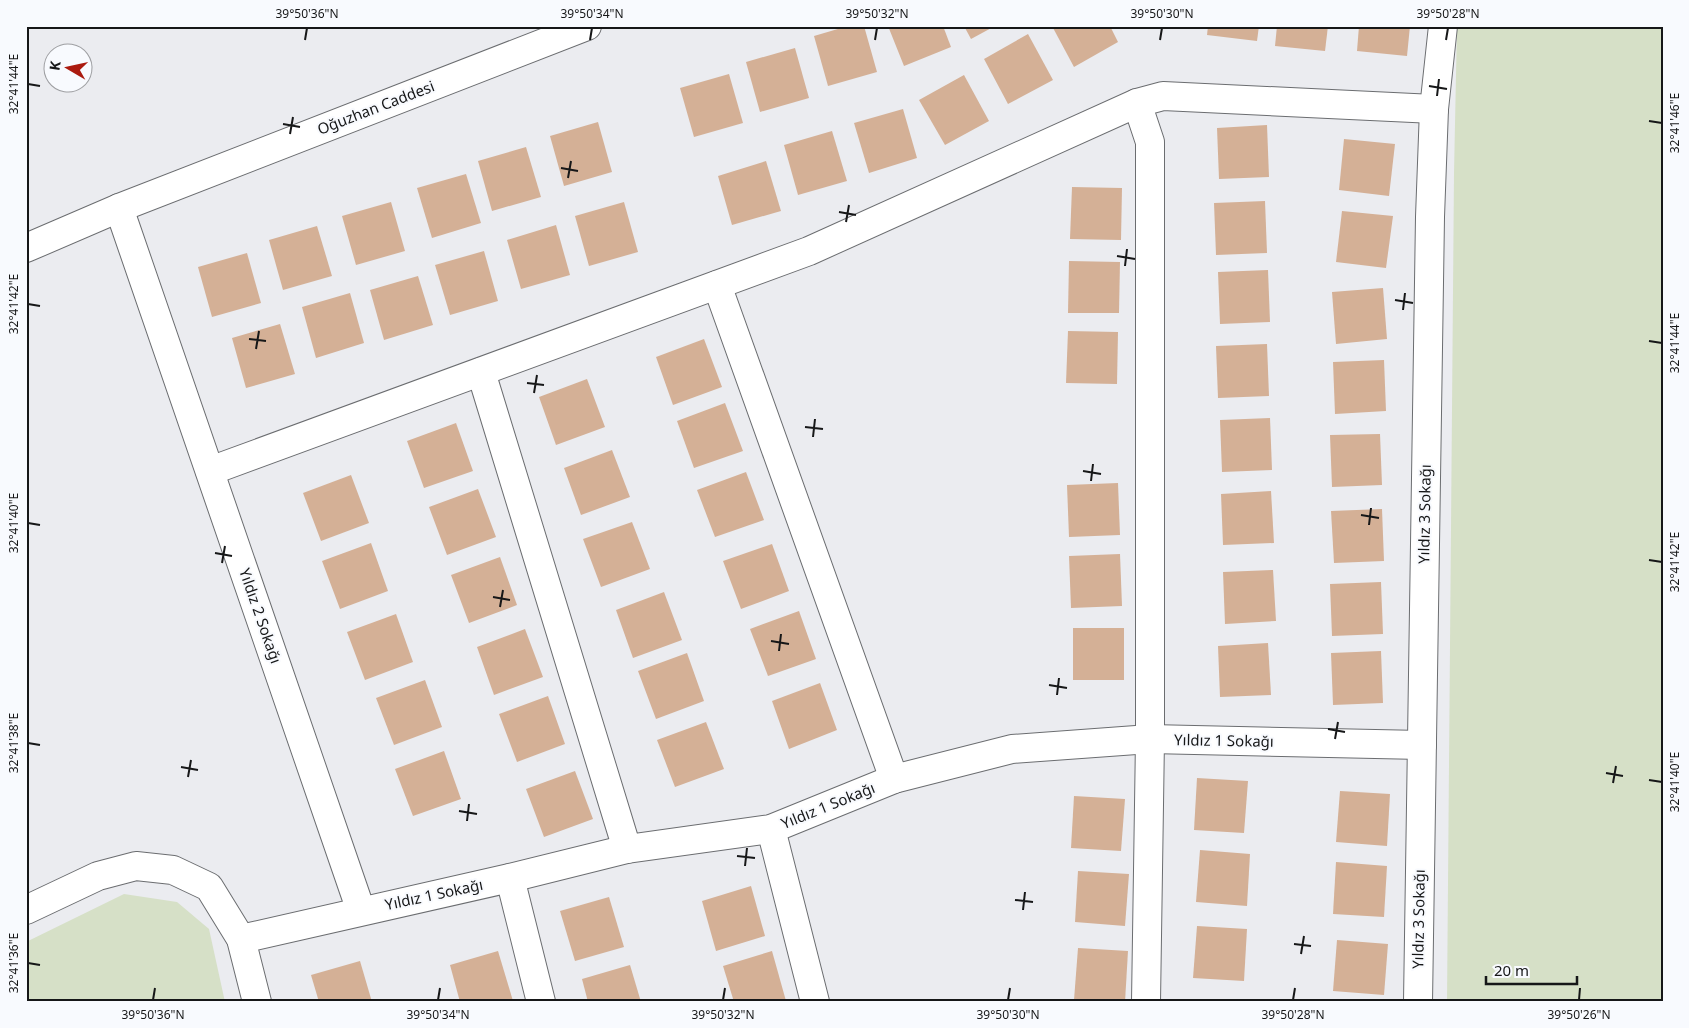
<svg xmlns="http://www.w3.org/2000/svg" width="1689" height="1028" font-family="'Noto Sans',sans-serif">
<rect width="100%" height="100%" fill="#ebecf0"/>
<!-- green -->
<g fill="#d6e0c7">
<path d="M1457,26H1663V1002H1447L1454,173Z"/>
<path d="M124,894L177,902L209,929L225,1002H26V942Z"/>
</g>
<!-- building -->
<g fill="#d4b096">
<path d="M848,26H864L877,72L828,86L814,36Z"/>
<path d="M888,26H943L951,47L904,66Z"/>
<path d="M964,26H995L971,39Z"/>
<path d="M1052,26H1110L1118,42L1074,67Z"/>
<path d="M1208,26H1259L1257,41L1207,35Z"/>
<path d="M1277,26H1328L1325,51L1275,46Z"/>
<path d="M1359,26H1410L1407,56L1357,51Z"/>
<path d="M1028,34L1053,80L1008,104L984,59Z"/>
<path d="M795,48L809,98L760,112L746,62Z"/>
<path d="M729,74L743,123L694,137L680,88Z"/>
<path d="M964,75L989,121L945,145L919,100Z"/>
<path d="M903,109L917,158L869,173L854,123Z"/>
<path d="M598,122L612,172L564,186L550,136Z"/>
<path d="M1267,125L1269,177L1219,179L1217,128Z"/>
<path d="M832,131L847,181L798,195L784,145Z"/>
<path d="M1344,139L1395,144L1389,196L1339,190Z"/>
<path d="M526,147L541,197L492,211L478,161Z"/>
<path d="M766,161L781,211L732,225L718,176Z"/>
<path d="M466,174L481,223L432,238L417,188Z"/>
<path d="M1072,187L1122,188L1121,240L1070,239Z"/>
<path d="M1265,201L1267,253L1216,255L1214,203Z"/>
<path d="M391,202L405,251L356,265L342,216Z"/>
<path d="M624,202L638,252L589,266L575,216Z"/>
<path d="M1342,211L1393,216L1386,268L1336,262Z"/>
<path d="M556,225L570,275L521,289L507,240Z"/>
<path d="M317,226L332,276L283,290L269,240Z"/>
<path d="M484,251L498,301L450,315L435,265Z"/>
<path d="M247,253L261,303L212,317L198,267Z"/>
<path d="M1069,261L1120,262L1119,313H1068Z"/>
<path d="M1268,270L1270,322L1220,324L1218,272Z"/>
<path d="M418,276L433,325L384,340L370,290Z"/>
<path d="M1383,288L1387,339L1336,344L1332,292Z"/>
<path d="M350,293L364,343L316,358L302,307Z"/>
<path d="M280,324L295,374L246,388L232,338Z"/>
<path d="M1068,331L1118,332L1117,384L1066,383Z"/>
<path d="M704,339L722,387L673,405L656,357Z"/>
<path d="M1267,344L1269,396L1218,398L1216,346Z"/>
<path d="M1384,360L1386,411L1335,414L1333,362Z"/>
<path d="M587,379L605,427L556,445L539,397Z"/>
<path d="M725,403L743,451L694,468L677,421Z"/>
<path d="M1270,418L1272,470L1222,472L1220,420Z"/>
<path d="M456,423L473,471L424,488L407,441Z"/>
<path d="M1380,434L1382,485L1332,487L1330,435Z"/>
<path d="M612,450L630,497L581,515L564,468Z"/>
<path d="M746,472L764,520L715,537L697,490Z"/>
<path d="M351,475L369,523L321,541L303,493Z"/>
<path d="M1118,483L1120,535L1069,537L1067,485Z"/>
<path d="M478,489L496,537L447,555L429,507Z"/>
<path d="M1271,491L1274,543L1223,545L1221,494Z"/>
<path d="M1382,509L1384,561L1334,563L1331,511Z"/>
<path d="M632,522L650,569L601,587L583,539Z"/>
<path d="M371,543L388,591L340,609L322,561Z"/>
<path d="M772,544L789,591L741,609L723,561Z"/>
<path d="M1120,554L1122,606L1071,608L1069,556Z"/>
<path d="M500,557L517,605L469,623L451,575Z"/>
<path d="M1273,570L1276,621L1225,624L1223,572Z"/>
<path d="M1381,582L1383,634L1332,636L1330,584Z"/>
<path d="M664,592L682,640L633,658L616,610Z"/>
<path d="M799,611L816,659L768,676L750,629Z"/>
<path d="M396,614L413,662L365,680L347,632Z"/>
<rect x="1073" y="628" width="51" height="52"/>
<path d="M525,629L543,677L494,695L477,647Z"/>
<path d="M1268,643L1271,695L1220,697L1218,646Z"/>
<path d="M1381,651L1383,703L1333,705L1331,653Z"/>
<path d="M687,653L704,701L656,719L638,671Z"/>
<path d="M425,680L442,727L394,745L376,698Z"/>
<path d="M820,683L837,730L789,749L772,701Z"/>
<path d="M548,696L565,744L517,762L499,714Z"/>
<path d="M706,722L724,769L675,787L657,740Z"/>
<path d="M444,751L461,799L413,816L395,769Z"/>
<path d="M575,771L593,819L544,837L526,789Z"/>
<path d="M1197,778L1248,781L1244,833L1194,830Z"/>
<path d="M1340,791L1390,794L1387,846L1336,842Z"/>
<path d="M1074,796L1125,799L1121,851L1071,848Z"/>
<path d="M1200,850L1250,854L1247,906L1196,902Z"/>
<path d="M1336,862L1387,866L1384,917L1333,914Z"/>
<path d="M1078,871L1129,874L1125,926L1075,922Z"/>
<path d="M751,886L765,936L716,951L702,901Z"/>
<path d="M609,897L624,947L575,961L560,911Z"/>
<path d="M1197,926L1247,929L1244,981L1193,978Z"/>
<path d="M1337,940L1388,944L1384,995L1333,991Z"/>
<path d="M1078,948L1128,951L1125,1002L1074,1000Z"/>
<path d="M498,951L513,1001L460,1002L450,965Z"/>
<path d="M772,951L786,1001L734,1002L723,966Z"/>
<path d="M360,961L372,1002H319L311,975Z"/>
<path d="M630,965L641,1002H588L582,979Z"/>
</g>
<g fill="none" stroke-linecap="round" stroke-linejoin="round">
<defs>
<g id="street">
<path d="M1137,103L1150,142V739L1146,1002"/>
<path d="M119,208L361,911"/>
<path d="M717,285L894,779"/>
<path d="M481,372L627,849"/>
<path d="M210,471L809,251L1137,103L1163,96L1434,109"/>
<path d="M771,829L815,1002"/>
<path d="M510,878L541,1002"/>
<path d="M26,910L98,876L136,866L173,870L209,887L241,939L257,1002"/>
<path d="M241,939L510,878L627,849L771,829L894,779L1012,749L1150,739L1422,745"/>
<path d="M1418,1002L1430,217L1434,109L1443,26"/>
</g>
<path id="secondary" d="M26,248L119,208L587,26"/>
</defs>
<!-- street casing -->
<use href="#street" stroke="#6b6d70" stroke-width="30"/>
<!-- secondary casing -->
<use href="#secondary" stroke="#6b6d70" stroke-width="30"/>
<!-- street -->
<use href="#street" stroke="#fff" stroke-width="28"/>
<!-- secondary -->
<use href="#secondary" stroke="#fff" stroke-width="28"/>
</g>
<!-- ticks -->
<path fill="none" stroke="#161718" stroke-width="2" d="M305,40L307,28M590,40L592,28M875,40L877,28M1160,40L1162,28M1446,40L1448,28M28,84L40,86M1429,86L1447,89M1437,96L1439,79M1649,121L1662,123M283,124L300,127M290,134L293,117M561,168L578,171M568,178L571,161M839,212L856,215M846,222L849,205M1117,256L1135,259M1125,266L1127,249M1395,300L1413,303M28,304L40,306M1403,310L1405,293M249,339L266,341M1649,341L1662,343M256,349L259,331M527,383L544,385M534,393L537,375M805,427L823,429M813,437L815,419M1083,471L1101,474M1091,481L1093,464M1361,515L1379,518M28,523L40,525M1369,525L1371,508M215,553L232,556M1649,560L1662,562M222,563L225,546M493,597L510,600M500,607L503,590M771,641L789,644M779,651L781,634M1049,685L1067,688M1057,695L1059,678M1328,729L1345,732M1335,739L1338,722M28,743L40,745M181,767L198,770M1606,773L1623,776M188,777L191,760M1649,780L1662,782M1613,783L1616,766M459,811L477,814M467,821L469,804M737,856L755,858M745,866L747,848M1015,900L1033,902M1023,910L1025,892M1294,944L1311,946M1301,954L1304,936M28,963L40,965M153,1000L155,988M438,1000L440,988M723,1000L725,988M1008,1000L1010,988M1293,1000L1295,988M1579,1000L1580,988"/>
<g text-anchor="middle" stroke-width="4" stroke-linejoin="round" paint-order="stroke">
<!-- street labels -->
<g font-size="15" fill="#161718" stroke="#f8fafe">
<text transform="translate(376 108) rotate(-21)" y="5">Oğuzhan Caddesi</text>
<text transform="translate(1425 514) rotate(-89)" y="5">Yıldız 3 Sokağı</text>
<text transform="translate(260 616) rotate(71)" y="5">Yıldız 2 Sokağı</text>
<text transform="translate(1224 741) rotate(1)" y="5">Yıldız 1 Sokağı</text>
<text transform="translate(828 806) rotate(-22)" y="5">Yıldız 1 Sokağı</text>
<text transform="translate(434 895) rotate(-12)" y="5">Yıldız 1 Sokağı</text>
<text transform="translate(1419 919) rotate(-89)" y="5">Yıldız 3 Sokağı</text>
</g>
</g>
<!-- border -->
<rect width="1689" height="1028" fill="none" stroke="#f8fafe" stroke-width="55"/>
<!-- north arrow -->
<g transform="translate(68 68) rotate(279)"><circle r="24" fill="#f8fafe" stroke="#9e9fa2"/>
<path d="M0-4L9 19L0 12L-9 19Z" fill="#ab1a0f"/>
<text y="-8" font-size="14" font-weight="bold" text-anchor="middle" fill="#161718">K</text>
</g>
<!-- scale -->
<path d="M1486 976v8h91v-8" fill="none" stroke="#161718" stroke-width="2.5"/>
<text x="1494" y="976" font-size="15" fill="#161718" stroke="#f8fafe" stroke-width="4" paint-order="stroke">20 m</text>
<rect x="28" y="28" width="1634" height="972" fill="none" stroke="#161718" stroke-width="2"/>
<g font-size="12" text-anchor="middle" fill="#161718">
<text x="307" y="18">39°50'36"N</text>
<text x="592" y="18">39°50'34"N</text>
<text x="877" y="18">39°50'32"N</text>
<text x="1162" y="18">39°50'30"N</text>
<text x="1448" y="18">39°50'28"N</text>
<text transform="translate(14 84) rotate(-90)" y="4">32°41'44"E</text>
<text transform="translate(1675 123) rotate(-90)" y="4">32°41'46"E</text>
<text transform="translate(14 304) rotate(-90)" y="4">32°41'42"E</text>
<text transform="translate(1675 343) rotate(-90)" y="4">32°41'44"E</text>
<text transform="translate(14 523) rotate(-90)" y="4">32°41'40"E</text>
<text transform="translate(1675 562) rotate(-90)" y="4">32°41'42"E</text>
<text transform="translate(14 743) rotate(-90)" y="4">32°41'38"E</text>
<text transform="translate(1675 782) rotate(-90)" y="4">32°41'40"E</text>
<text transform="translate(14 963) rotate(-90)" y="4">32°41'36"E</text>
<text x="153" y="1019">39°50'36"N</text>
<text x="438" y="1019">39°50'34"N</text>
<text x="723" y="1019">39°50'32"N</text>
<text x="1008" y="1019">39°50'30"N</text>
<text x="1293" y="1019">39°50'28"N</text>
<text x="1579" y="1019">39°50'26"N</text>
</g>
</svg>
